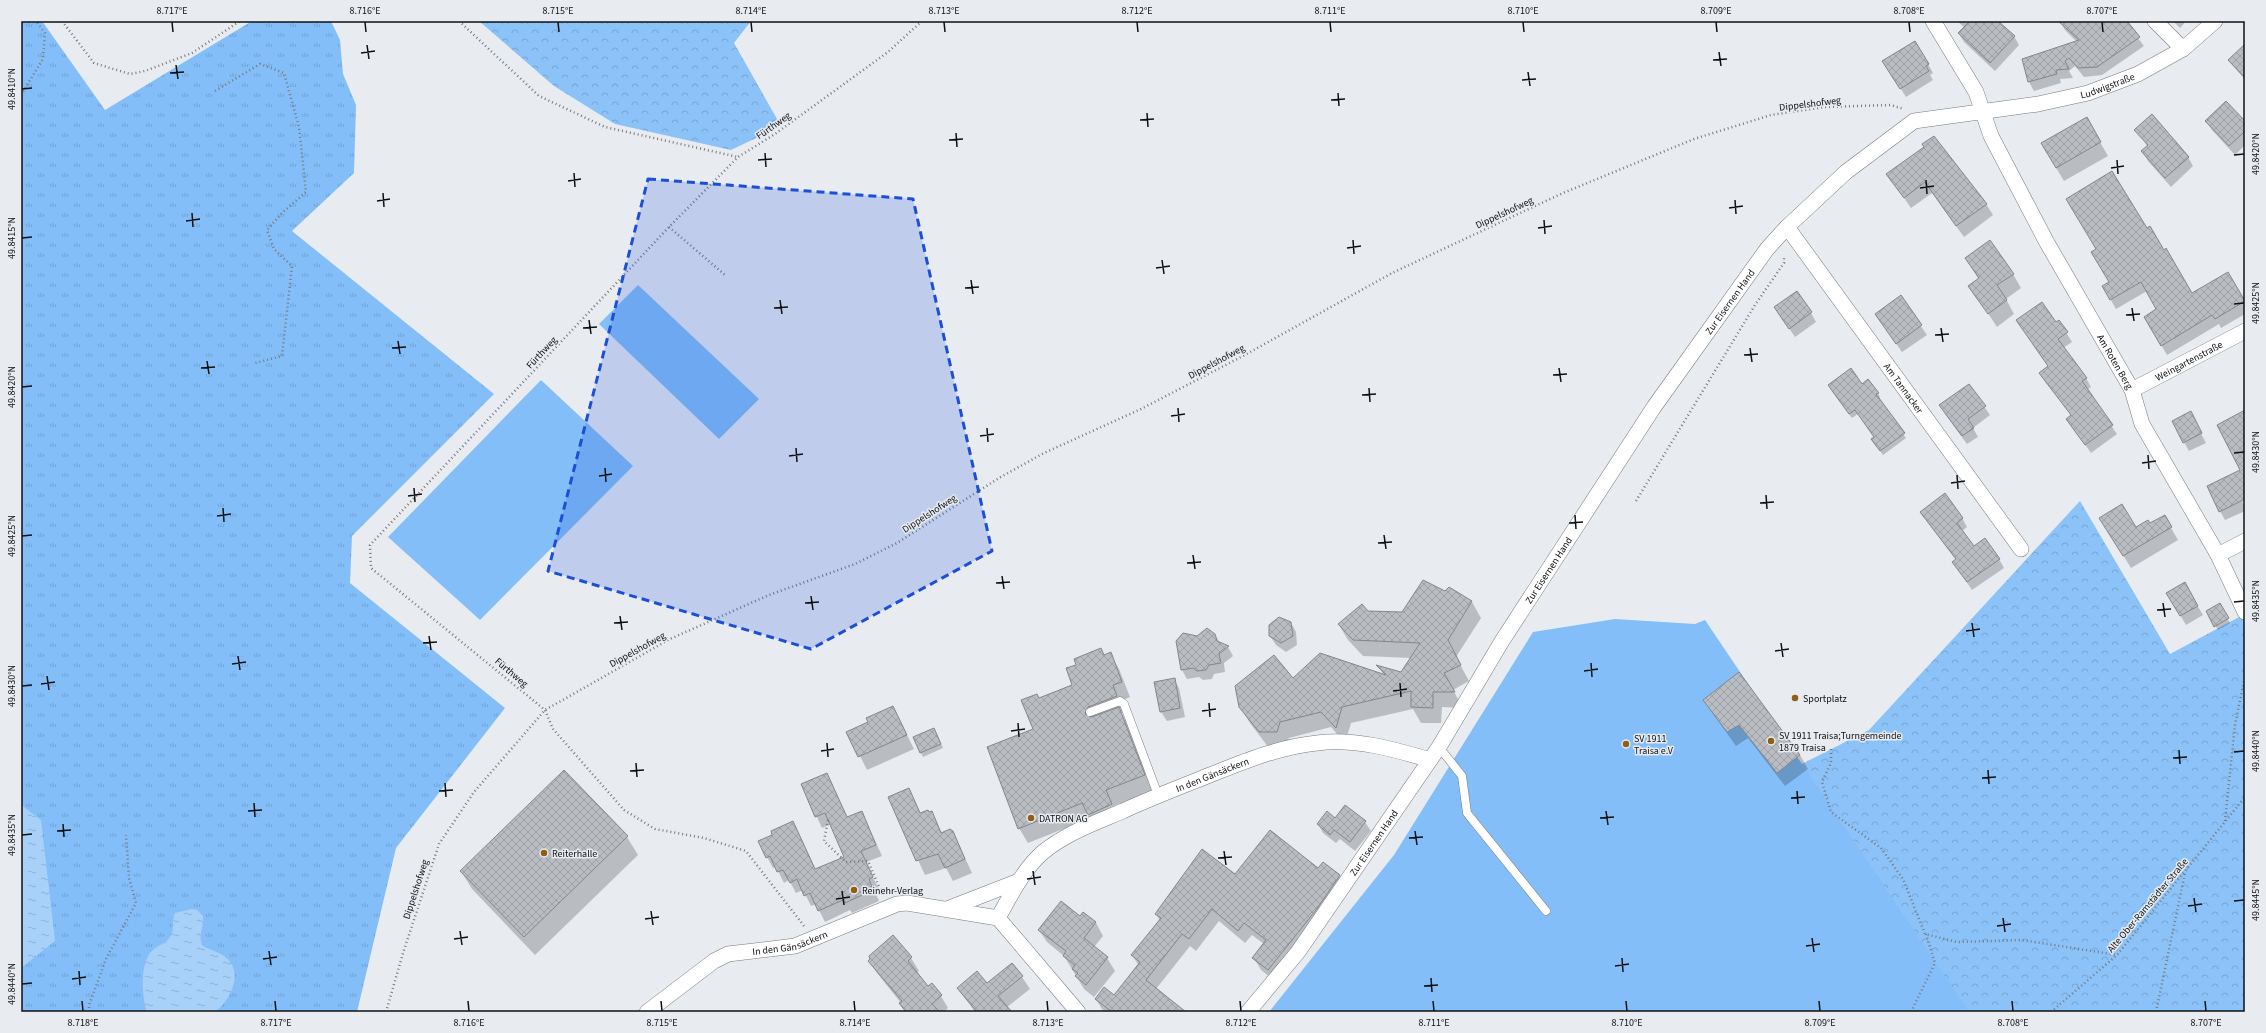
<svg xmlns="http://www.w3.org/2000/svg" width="2266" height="1033" font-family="'Source Sans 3',sans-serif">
<defs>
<pattern id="grass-tufts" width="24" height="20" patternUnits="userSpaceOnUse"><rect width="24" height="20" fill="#83bef8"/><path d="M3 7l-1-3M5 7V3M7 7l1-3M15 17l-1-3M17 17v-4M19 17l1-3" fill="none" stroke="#70a2d4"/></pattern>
<pattern id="forest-crowns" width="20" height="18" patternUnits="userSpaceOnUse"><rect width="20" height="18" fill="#8bc2f8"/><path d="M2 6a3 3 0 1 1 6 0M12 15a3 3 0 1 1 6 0" fill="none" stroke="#77a6d4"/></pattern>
<pattern id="water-ripples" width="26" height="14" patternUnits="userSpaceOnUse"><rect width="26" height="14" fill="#a8d1fa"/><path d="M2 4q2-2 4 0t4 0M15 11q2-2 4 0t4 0" fill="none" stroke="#8fb2d5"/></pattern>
<pattern id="building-cross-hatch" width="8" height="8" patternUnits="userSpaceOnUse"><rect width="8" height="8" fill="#b9bdc1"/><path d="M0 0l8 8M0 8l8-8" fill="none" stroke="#9ea1a5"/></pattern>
</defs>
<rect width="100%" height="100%" fill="#e8ecf1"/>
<!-- grass -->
<path fill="url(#grass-tufts)" d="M21,21H42L105,110L252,21H331L340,40L343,74L356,105L354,173L292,231L494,394L352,536L350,583L505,708L396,848L357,1012H21Z"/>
<!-- forest -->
<g fill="url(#forest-crowns)">
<path d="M479,21H751L734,43L781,126L731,150L615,124L554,86Z"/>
<path d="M2080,501L2170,654L2241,616L2245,622V1012H1920L1772,779L1869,730Z"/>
</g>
<!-- park -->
<g fill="#83bef8">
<path d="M638,285L759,399L719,439L599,324Z"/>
<path d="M541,380L633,466L480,620L388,537Z"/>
<path d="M1615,619L1695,624L1705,620L1969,1012H1269L1394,855L1533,632Z"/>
</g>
<!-- water -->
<g fill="url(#water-ripples)">
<path d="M21,805L41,820L55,941L21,968Z"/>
<path d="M192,909L197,910L203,916C204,927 198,934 202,945C209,950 217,951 224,956C245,971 231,1000 215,1012H147C142,997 139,962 153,950C158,945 166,944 170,937C175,930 171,921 175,913Z"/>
</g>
<!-- shadow -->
<g fill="#0003">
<path d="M1957,21H1997L2014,36L2019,45L1995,71L1964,42L1959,34L1965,28Z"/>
<path d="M2060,21H2125L2144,46L2102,75L2084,77L2075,66L2069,71L2073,78L2060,79L2061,83L2034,91L2029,82L2023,59L2077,42L2065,30Z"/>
<path d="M2173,21H2186L2180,28Z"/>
<path d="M2245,45V80L2229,60Z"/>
<path d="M1928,64L1933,73L1930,75L1933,80L1906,97L1889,70Z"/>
<path d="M2086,118L2108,156L2064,181L2042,144Z"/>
<path d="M2207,121L2245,123V145L2235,155L2212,130Z"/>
<path d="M2136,130L2188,157L2193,166L2171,187L2148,161L2142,151L2148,147Z"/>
<path d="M1925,147L1986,204L1993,215L1964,237L1932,193L1911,208L1888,175Z"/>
<path d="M2146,229L2192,294L2229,275L2245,302V314L2221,328L2219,324L2167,355L2145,317L2158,310L2147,291L2116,309L2103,286L2110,283Z"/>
<path d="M1966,258L2013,274L2021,288L2006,299L2014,314L1997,327L1970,286L1979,280Z"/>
<path d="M1901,297L1927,335L1902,352L1876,314Z"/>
<path d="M1775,307L1811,313L1816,322L1795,337Z"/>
<path d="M2017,320L2056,323L2059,321L2072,342L2063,348L2086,378L2091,387L2087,390L2117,434L2091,453L2067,419L2072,416L2046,382L2049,367Z"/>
<path d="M1862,385L1878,393L1880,398L1878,399L1906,438L1883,455L1875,444V437L1858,414L1852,418L1831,390Z"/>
<path d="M1969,385L1990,415L1973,428L1978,437L1967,444L1945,414Z"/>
<path d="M2195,422L2206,443L2189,451L2184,442Z"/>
<path d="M2245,431V498L2242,500L2245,511L2225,520L2220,511L2242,470Z"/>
<path d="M2164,516L2178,540L2131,568L2108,531L2136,528L2150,525Z"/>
<path d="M1962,518L1967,527L1962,531L1974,548L1999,559L2004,568L1972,590L1953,562L1956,560L1927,521Z"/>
<path d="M2184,584L2203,615L2186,625L2168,594Z"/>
<path d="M1449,588L1472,602L1481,618L1456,657L1469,681L1453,690L1463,708L1442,707L1441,723H1421L1413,709L1351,723L1345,743L1331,727L1289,738L1285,748H1269L1250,723L1240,707L1293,679L1384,675L1378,666L1402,673L1411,658L1363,656L1348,640L1339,625L1368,612L1402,613L1445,593Z"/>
<path d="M2219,605L2230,623L2218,630L2207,612Z"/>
<path d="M1291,623L1296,632L1297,645L1286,652L1276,645L1270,636Z"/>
<path d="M1215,634L1220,644L1228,647L1233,656L1224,663L1225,672L1214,674L1212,679L1203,680L1199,677L1187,679L1182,670L1197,637Z"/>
<path d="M1101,649L1105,656L1110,653L1119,669L1130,697L1121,701L1125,712L1121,713L1128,724L1153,791L1114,806L1120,819L1091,818L1028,843L1019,828L1039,699L1074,686L1077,665Z"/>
<path d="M1739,674L1800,755L1808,769L1785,786L1748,738L1736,746L1704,701Z"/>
<path d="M1174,679L1179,688L1185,717L1167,721L1161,712L1156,682Z"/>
<path d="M893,707L914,749L867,770L848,732L869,722Z"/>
<path d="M936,733L943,748L923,757L914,738Z"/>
<path d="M827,774L847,818L862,812L882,856L866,862L878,888L874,890L879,901L852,913L850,910L825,922L816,904L811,906L803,890L796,893L789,880L784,883L776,867L773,868L767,857L773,835L793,822L816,870L845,857L831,824L822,828L802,785Z"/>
<path d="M909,789L921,814L931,812L942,833L953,832L972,873L953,881L946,868L925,875L889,798Z"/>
<path d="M1345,807L1365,822L1371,831L1355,851L1340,839L1336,843L1323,833L1318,824L1335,819Z"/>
<path d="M627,837L638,855L535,955L472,889L461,871Z"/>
<path d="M1318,870L1339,876L1346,888L1276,982L1261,970L1254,958L1264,944L1252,935L1245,943L1219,921L1196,951L1190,946L1156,989L1185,1012L1103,1011L1096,999L1114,996L1139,966L1132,955L1160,921L1156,914L1236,875Z"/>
<path d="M1083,913L1096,923L1103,936L1094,947L1107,958L1115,971L1094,997L1084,989L1064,956L1047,942L1039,930L1080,917Z"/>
<path d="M893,937L911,958L919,971L916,973L928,987L932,985L941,996L948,1008L944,1012H905L901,1003L877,973L869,961Z"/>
<path d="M1022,977L1030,989L1007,1007L1011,1012H975L958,988Z"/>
</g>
<!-- building -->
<g fill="url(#building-cross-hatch)" stroke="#83878b">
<path d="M1970,21H1998L2015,36L1990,63L1958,33Z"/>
<path d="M2058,21H2127L2140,37L2097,67L2078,68L2069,58L2065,61L2069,69L2056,70L2057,74L2028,82L2022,59L2079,40Z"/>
<path d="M1915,41L1929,64L1926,66L1929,71L1900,89L1882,61Z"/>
<path d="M2245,44V78L2228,60Z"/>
<path d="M2226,101L2245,121V131L2229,146L2205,121Z"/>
<path d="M2152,114L2189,157L2165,178L2141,151L2148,145L2134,130Z"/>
<path d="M2087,117L2101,142L2056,168L2041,143Z"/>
<path d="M1934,136L1987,204L1956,226L1925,182L1904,198L1886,174L1924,147L1922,144Z"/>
<path d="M2112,171L2147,228L2150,226L2164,250L2166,248L2192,293L2228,272L2245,301L2215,319L2212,315L2161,346L2144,317L2156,309L2141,282L2110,300L2102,286L2109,282L2091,252L2096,249L2066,199Z"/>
<path d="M1990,240L2014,274L1997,285L2007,300L1988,314L1968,286L1979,278L1965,258Z"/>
<path d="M1797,291L1812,312L1789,329L1774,307Z"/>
<path d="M1901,295L1922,325L1896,344L1875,314Z"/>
<path d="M2042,302L2056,322L2059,320L2068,332L2058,339L2087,378L2082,381L2113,425L2085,445L2066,419L2071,415L2039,373L2048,366L2016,320Z"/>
<path d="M1851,368L1862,384L1868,379L1879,393L1876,394L1905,433L1880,451L1871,439L1874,437L1855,410L1849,414L1828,385Z"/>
<path d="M1969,384L1986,406L1968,419L1974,428L1962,436L1939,405Z"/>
<path d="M2245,410V499L2219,512L2207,486L2240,470L2217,425Z"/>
<path d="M2191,411L2202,433L2183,443L2172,421Z"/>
<path d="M1945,493L1963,518L1957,523L1974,546L1985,538L2000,559L1967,582L1952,562L1956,559L1920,512Z"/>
<path d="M2122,504L2136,527L2148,520L2150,523L2165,515L2172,527L2123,556L2099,518Z"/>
<path d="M1423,580L1445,591L1449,587L1472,601L1448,640L1461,665L1444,673L1455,692H1433V708L1411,707V691L1342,707L1336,728L1321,712L1280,722L1277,732H1259L1239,707L1235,686L1274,655L1293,678L1320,653L1386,675L1376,665L1401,672L1420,643L1353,640L1338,624L1362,604L1368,611L1402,612Z"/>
<path d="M2185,582L2198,606L2180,616L2166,593Z"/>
<path d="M2220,603L2229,618L2214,627L2206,611Z"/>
<path d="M1279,617L1291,622L1293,636L1281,643L1269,636V625Z"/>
<path d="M1207,628L1215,634L1217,641L1229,646L1219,654L1221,663L1209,665L1206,670L1197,671L1193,668L1181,670L1176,641L1183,633L1197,636Z"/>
<path d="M1101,648L1104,655L1111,652L1122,682L1113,685L1117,696L1088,707L1085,714L1092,717L1119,707L1145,775L1106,790L1112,804L1088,815L1082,803L1018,829L987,747L1033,729L1021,700L1037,694L1039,698L1072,685L1066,668L1076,665L1074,659Z"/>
<path d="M1739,672L1800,755L1777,773L1739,725L1727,732L1703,700Z"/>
<path d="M1175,678L1180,708L1160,712L1154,682Z"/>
<path d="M893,706L907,735L858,757L846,732L868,722L866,718Z"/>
<path d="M934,728L941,744L920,753L913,737Z"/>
<path d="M564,770L628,836L524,937L460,871Z"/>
<path d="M827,773L847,817L862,811L876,845L861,851L873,877L869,879L873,890L845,903L843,900L818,911L810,893L804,896L797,879L790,883L783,870L777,872L770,856L766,858L758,841L772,835L771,831L793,821L815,869L844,857L825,813L815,817L801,784Z"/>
<path d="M909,788L920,813L928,810L929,812L932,811L941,833L950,829L953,831L965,859L945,868L938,854L916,861L888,797Z"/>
<path d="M1345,805L1366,821L1350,842L1334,830L1330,835L1317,824L1327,811L1335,818Z"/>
<path d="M1270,830L1318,868L1323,862L1340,875L1316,910L1268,970L1252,958L1266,940L1244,923L1238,931L1212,909L1189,939L1182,934L1146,980L1186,1012H1112L1095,999L1104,987L1114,995L1140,962L1131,955L1161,918L1155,914L1202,849L1235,874Z"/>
<path d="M1061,901L1080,916L1083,912L1096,922L1084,938L1108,957L1086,985L1075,976L1078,973L1072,969L1075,965L1063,956L1066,951L1038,930Z"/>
<path d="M893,935L912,957L908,961L928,986L932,983L942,995L932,1004L940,1012H906L899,1003L902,1001L868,961L870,959L869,956Z"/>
<path d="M1012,963L1023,976L998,996L1012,1012H977L957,988L977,971L987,983Z"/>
</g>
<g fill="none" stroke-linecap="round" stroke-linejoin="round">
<defs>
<g id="lane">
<path d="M1090,712L1120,701L1124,704L1158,795"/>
<path d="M1439,747L1462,776L1467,813L1546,911"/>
</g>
<g id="street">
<path id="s1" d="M1933,21L1976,92L1991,136L2046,241L2132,390L2142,424L2218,555L2245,612"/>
<path d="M2155,21L2183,49"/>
<path id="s2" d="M1787,227L2021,549"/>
<path id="s3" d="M2132,390L2245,331"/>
<path d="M2218,555L2245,541"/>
<path d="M947,909L1019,881"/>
<path id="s4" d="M998,918C1011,895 1023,870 1042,853C1066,833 1095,823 1123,811C1151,798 1180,787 1210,775C1245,761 1279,747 1317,743C1354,738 1394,749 1430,760"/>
<path id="s5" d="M647,1012L714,961L728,954L795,946L897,904L907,903L998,918L1078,1012"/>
<path id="s6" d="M1248,1012L1298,952L1439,747L1502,641L1654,407L1767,249L1787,227L1846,172L1914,121L2038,104L2088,93L2138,74L2183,49L2215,21"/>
</g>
</defs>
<!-- lane casing -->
<use href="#lane" stroke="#777b7e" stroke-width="9"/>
<!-- street casing -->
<use href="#street" stroke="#777b7e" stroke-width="16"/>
<!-- path -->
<g stroke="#77797d" stroke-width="2.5" stroke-dasharray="1 3" stroke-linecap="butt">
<path d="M62,21L94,63L130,74L145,71L192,53L240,21"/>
<path d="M459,21L539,96L605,127L738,157"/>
<path d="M215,91L260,64L284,73L299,127L306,192L282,213L267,230L274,249L292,266L282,356L255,363"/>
<path d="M21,95L43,59L45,33L36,21"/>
<path d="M669,227L725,275"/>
<path d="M1636,501L1755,305L1784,263V256"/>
<path d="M1831,749V763L1822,782L1831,812L1881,848L1903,879L1925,934L1957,942L2022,940L2117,955"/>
<path d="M828,820L824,841L846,862L868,861L882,894"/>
<path d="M2225,821L2235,725L2245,676"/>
<path d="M804,926L746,851L704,838L655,829L624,810L553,729L545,710L371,568L370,545L669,227L738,157L775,134L888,52L922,21"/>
<path d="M89,1012V1005L106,959L136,903L129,878L126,835"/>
<path d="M386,1012L403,953L439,844L474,792L545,710L670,639L769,595L855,564L897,543L999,478L1044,453L1141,409L1243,356L1392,273L1563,193L1694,139L1771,115L1825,107L1890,105L1904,109"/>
<path d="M1911,1012L1935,963L1926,934"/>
<path d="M2051,1012L2117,955L2245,797"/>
<path d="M2156,1012L2185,873"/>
</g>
<!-- lane -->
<use href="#lane" stroke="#fff" stroke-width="8"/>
<!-- street -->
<use href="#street" stroke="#fff" stroke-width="15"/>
</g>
<!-- marked area -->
<path fill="#1d4ed8" fill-opacity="0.2" stroke="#1d4ed8" stroke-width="3" stroke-dasharray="8 5" stroke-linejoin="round" d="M648,179L913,199L992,551L811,649L548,571Z"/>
<!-- ticks -->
<path fill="none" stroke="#0f1012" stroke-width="1.5" d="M172,22L173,32M365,22L366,32M558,22L559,32M751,22L752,32M944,22L945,32M1137,22L1138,32M1330,22L1331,32M1523,22L1524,32M1716,22L1717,32M1909,22L1910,32M2102,22L2103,32M367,45L369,59M1719,52L1721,66M361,53L375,51M1713,60L1727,59M176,65L178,79M1528,72L1530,86M170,73L184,72M1522,80L1536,79M22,89L32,88M1338,93L1339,106M1331,100L1345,99M1147,113L1148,127M1140,120L1154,119M956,133L957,147M949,140L963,139M765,153L766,167M2234,155L2244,154M758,160L772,159M2117,160L2118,174M2111,168L2124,166M574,173L575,187M1926,180L1927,194M568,181L581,179M1920,188L1934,186M383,193L384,207M1735,200L1736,214M377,201L390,199M1729,208L1743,206M192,213L193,227M1544,220L1545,234M186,221L200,219M1538,228L1552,226M22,238L32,237M1353,240L1354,254M1347,248L1361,246M1162,260L1164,274M1156,268L1170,266M971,280L973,294M965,288L979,287M780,300L782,314M2234,304L2244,303M774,308L788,307M2132,308L2134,321M2126,315L2140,314M589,320L591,334M583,328L597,327M1941,328L1943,342M1935,335L1949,334M398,341L400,354M392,348L406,347M1750,348L1752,362M1744,355L1758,354M207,361L209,374M201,368L215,367M1559,368L1561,382M1553,375L1567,374M22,387L32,386M1369,388L1370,402M1362,395L1376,394M1178,408L1179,422M1171,416L1185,414M987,428L988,442M980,436L994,434M796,448L797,462M2234,453L2244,452M2148,455L2149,469M789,456L803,454M2142,463L2156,461M605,468L606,482M1957,475L1958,489M599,476L612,474M1951,483L1965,481M414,488L415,502M1766,495L1767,509M408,496L422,494M1760,503L1774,502M223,508L224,522M1575,515L1576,529M217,516L231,514M1569,523L1583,522M1384,535L1386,549M22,536L32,535M1378,543L1392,542M1193,555L1195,569M1187,563L1201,562M1002,576L1004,589M996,583L1010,582M811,596L813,610M2234,602L2244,601M805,603L819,602M2163,603L2165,617M2157,610L2171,609M620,616L622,630M614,623L628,622M1972,623L1974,637M1966,631L1980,629M429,636L431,650M423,643L437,642M1781,643L1783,657M1775,651L1789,649M238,656L240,670M1591,663L1592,677M232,664L246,662M1584,671L1598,669M47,676L49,690M1400,683L1401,697M41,684L55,682M22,686L32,685M1393,691L1407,689M1209,703L1210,717M1202,711L1216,709M1018,723L1019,737M1011,731L1025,729M827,743L828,757M2179,750L2180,764M821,751L834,749M2234,752L2244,751M2173,758L2187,757M636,763L637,777M1988,770L1989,784M630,771L644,770M1982,778L1996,777M445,783L446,797M439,791L453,790M1797,791L1798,804M1791,798L1805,797M254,803L255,817M248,811L262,810M1606,811L1608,825M1600,818L1614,817M63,824L64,837M57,831L71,830M1415,831L1417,845M22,835L32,834M1409,838L1423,837M1224,851L1226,865M1218,858L1232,857M1033,871L1035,885M1027,879L1041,877M842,891L844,905M2194,898L2196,912M836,899L850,897M2234,901L2244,900M2188,906L2202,904M651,911L653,925M2003,918L2005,932M645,919L659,917M1997,926L2011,924M460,931L462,945M1812,938L1814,952M454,939L468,937M1806,946L1820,944M269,951L271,965M1622,958L1623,972M263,959L277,957M1615,966L1629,964M79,971L80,985M1431,978L1432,992M72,979L86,977M22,984L32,983M1424,986L1438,985M82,1001L83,1011M275,1001L276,1011M468,1001L469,1011M661,1001L662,1011M854,1001L855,1011M1047,1001L1048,1011M1240,1001L1241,1011M1433,1001L1434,1011M1626,1001L1627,1011M1819,1001L1820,1011M2012,1001L2013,1011M2205,1001L2206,1011"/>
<!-- markers -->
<g fill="#935d13" stroke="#e8ecf1" stroke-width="1.5">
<circle cx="1795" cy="698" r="4"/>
<circle cx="1771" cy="741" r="4"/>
<circle cx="1626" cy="744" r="4"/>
<circle cx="1031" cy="818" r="4"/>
<circle cx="544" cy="853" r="4"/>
<circle cx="854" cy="890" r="4"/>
</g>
<g text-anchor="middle" stroke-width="3" stroke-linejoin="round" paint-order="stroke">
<!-- street labels -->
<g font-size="10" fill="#0f1012" stroke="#e8ecf1">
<text dy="4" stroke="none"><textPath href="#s6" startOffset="1316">Ludwigstraße</textPath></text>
<text transform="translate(1810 103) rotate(-7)" y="4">Dippelshofweg</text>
<text transform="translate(773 125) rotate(-35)" y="4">Fürthweg</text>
<text transform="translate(1504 212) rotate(-25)" y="4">Dippelshofweg</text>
<text dy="4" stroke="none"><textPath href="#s6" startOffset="859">Zur Eisernen Hand</textPath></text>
<text transform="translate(541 352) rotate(-47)" y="4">Fürthweg</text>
<text dy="4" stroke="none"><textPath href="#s3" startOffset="64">Weingartenstraße</textPath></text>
<text transform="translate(1216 361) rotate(-28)" y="4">Dippelshofweg</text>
<text dy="4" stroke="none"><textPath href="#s1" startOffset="387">Am Roten Berg</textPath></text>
<text dy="4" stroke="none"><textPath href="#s2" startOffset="199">Am Tannacker</textPath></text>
<text transform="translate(929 513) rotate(-33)" y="4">Dippelshofweg</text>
<text dy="4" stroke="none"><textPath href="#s6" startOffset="535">Zur Eisernen Hand</textPath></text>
<text transform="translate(637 649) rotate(-29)" y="4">Dippelshofweg</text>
<text transform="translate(512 672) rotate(40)" y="4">Fürthweg</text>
<text dy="4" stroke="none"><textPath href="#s4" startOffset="267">In den Gänsäckern</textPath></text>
<text dy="4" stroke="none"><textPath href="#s6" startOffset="211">Zur Eisernen Hand</textPath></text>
<text transform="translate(415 889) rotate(-72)" y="4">Dippelshofweg</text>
<text transform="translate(2147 905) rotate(-50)" y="4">Alte Ober-Ramstädter Straße</text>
<text dy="4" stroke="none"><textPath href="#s5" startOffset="163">In den Gänsäckern</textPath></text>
</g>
<!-- poi labels -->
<g font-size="10" fill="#0f1012" stroke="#e8ecf1" text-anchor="start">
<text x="1803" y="702">Sportplatz</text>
<text x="1779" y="739">SV 1911 Traisa;Turngemeinde<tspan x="1779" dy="12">1879 Traisa</tspan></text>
<text x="1634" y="742">SV 1911<tspan x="1634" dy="12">Traisa e.V</tspan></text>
<text x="1039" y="822">DATRON AG</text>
<text x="552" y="857">Reiterhalle</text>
<text x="862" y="894">Reinehr-Verlag</text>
</g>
</g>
<!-- border -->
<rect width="2266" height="1033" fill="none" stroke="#e8ecf1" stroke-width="44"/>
<rect x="22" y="22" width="2222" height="989" fill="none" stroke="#0f1012" stroke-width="1.5"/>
<g font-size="10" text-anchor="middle" fill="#0f1012">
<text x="172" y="14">8.717°E</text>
<text x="365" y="14">8.716°E</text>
<text x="558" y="14">8.715°E</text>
<text x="751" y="14">8.714°E</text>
<text x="944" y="14">8.713°E</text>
<text x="1137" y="14">8.712°E</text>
<text x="1330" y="14">8.711°E</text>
<text x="1523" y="14">8.710°E</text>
<text x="1716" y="14">8.709°E</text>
<text x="1909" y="14">8.708°E</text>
<text x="2102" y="14">8.707°E</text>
<text transform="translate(11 89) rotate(-90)" y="4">49.8410°N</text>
<text transform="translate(2255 154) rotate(-90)" y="4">49.8420°N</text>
<text transform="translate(11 238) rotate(-90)" y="4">49.8415°N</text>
<text transform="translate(2255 303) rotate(-90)" y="4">49.8425°N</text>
<text transform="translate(11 387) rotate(-90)" y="4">49.8420°N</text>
<text transform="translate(2255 452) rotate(-90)" y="4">49.8430°N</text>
<text transform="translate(11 536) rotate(-90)" y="4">49.8425°N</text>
<text transform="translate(2255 601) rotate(-90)" y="4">49.8435°N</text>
<text transform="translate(11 686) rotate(-90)" y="4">49.8430°N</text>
<text transform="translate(2255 751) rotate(-90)" y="4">49.8440°N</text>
<text transform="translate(11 835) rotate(-90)" y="4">49.8435°N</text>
<text transform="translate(2255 900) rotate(-90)" y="4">49.8445°N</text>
<text transform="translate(11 984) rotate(-90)" y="4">49.8440°N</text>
<text x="83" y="1026">8.718°E</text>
<text x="276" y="1026">8.717°E</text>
<text x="469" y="1026">8.716°E</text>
<text x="662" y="1026">8.715°E</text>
<text x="855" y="1026">8.714°E</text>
<text x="1048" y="1026">8.713°E</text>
<text x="1241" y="1026">8.712°E</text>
<text x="1434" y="1026">8.711°E</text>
<text x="1627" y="1026">8.710°E</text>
<text x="1820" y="1026">8.709°E</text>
<text x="2013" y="1026">8.708°E</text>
<text x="2206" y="1026">8.707°E</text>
</g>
</svg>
